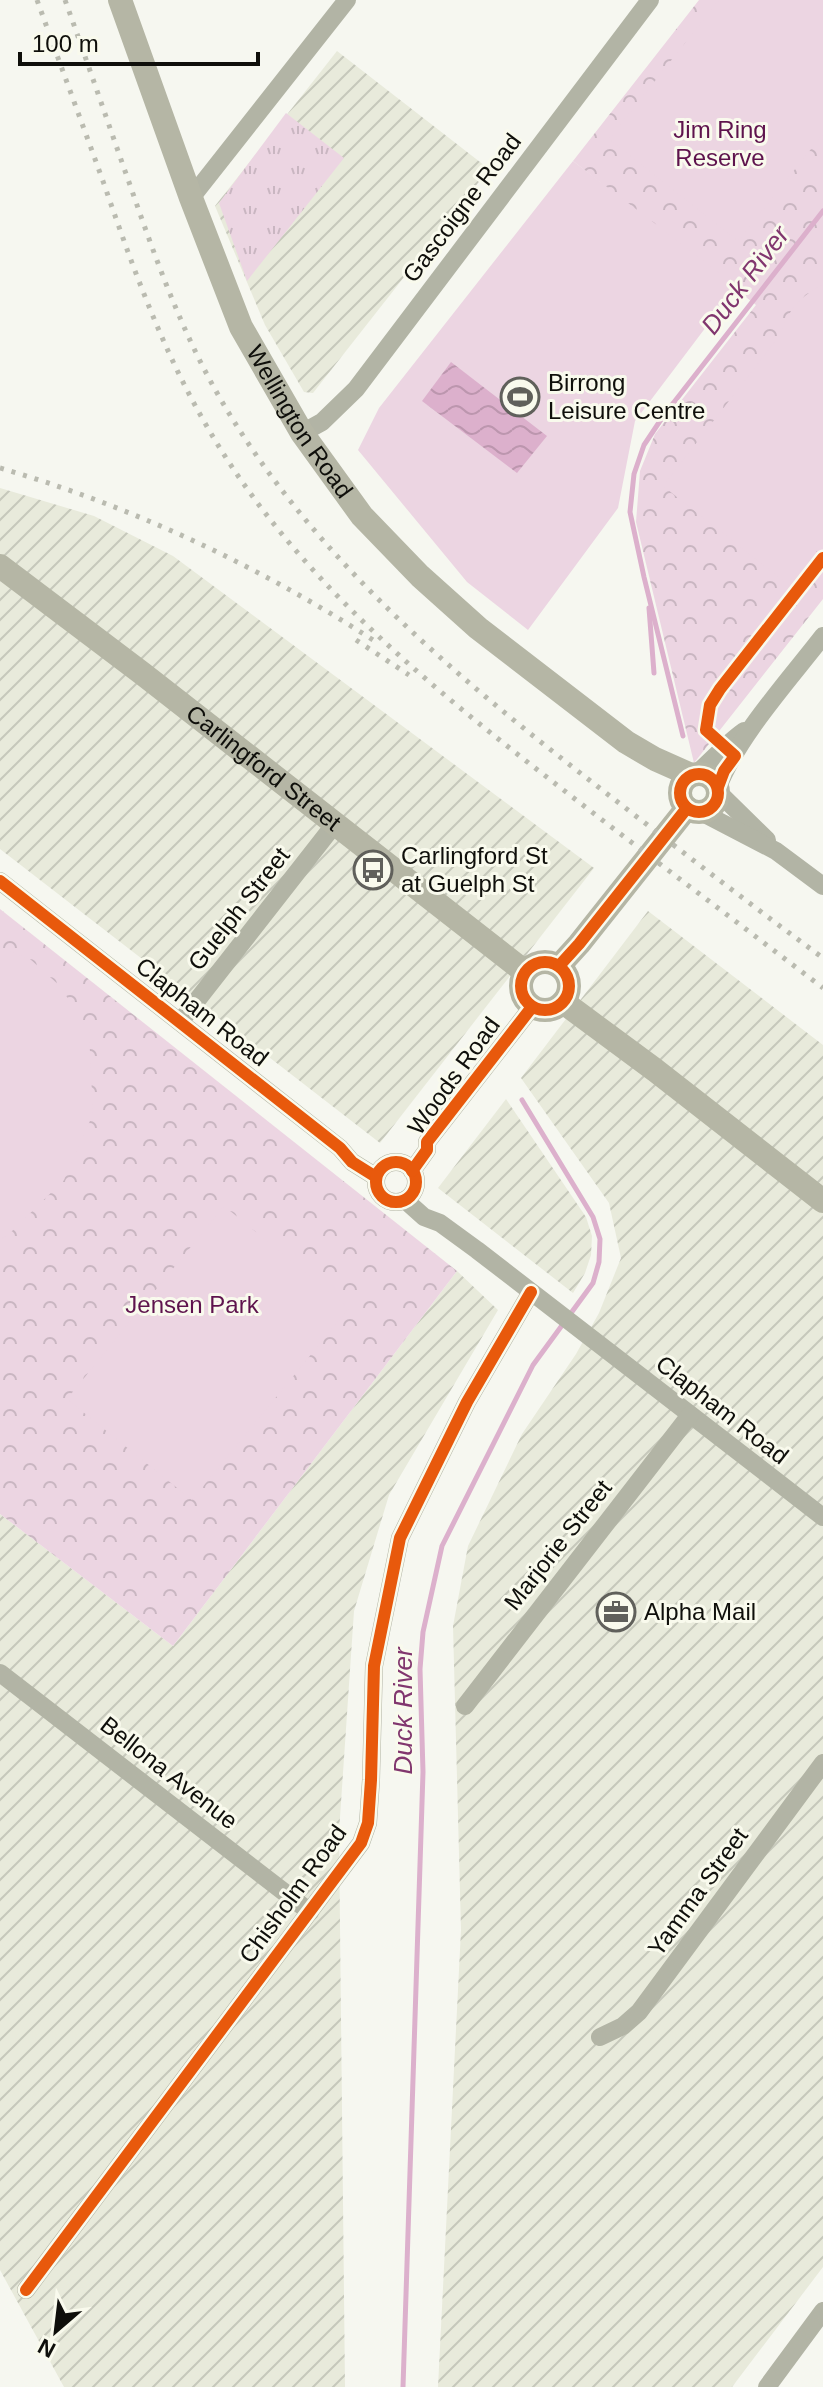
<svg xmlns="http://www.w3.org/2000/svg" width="823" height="2387" font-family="Arial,sans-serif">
<defs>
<pattern id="industrial-furrows" width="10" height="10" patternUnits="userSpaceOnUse" patternTransform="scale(2)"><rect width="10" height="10" fill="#e8eadb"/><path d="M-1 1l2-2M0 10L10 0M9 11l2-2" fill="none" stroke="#c6c8bb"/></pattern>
<pattern id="grass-tufts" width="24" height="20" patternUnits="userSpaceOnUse" patternTransform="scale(2)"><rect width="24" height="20" fill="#ecd5e2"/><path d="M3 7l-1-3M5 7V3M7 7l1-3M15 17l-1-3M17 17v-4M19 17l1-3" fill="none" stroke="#c9b6c1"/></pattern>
<pattern id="park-crowns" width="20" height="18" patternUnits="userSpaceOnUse" patternTransform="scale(2)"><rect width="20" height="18" fill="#ecd5e2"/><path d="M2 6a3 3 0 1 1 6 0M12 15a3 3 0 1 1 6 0" fill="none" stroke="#c9b6c1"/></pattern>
<pattern id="water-waves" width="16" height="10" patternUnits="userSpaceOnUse" patternTransform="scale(2)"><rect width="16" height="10" fill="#dcb0cc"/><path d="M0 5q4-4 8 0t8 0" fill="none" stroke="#bc96ae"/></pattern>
</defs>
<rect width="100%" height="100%" fill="#f6f7f0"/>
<!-- industrial -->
<g fill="url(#industrial-furrows)">
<path d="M337,51L489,169L313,393L304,392L265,325L215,206Z"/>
<path d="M0,488L94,516L173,556L594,868L380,1143L0,849Z"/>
<path d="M648,911L823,1045V2267L732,2387H438L461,1930L453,1626L468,1546L522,1434L576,1354L599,1313L621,1258L609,1203L521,1078Z"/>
<path d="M506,1099L586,1217L592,1236L591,1255L585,1273L573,1293L438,1188Z"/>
<path d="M457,1271L498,1310L389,1495L354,1611L339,1832L345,2387H64L0,2270V1514L173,1646Z"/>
</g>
<!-- grass -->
<path fill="url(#grass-tufts)" d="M286,113L344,158L247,281L219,203Z"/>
<!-- park -->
<g fill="url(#park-crowns)">
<path d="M699,0H823V599L694,763L636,522L640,471L655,434L756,305L573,161Z"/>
<path d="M0,909L457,1271L173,1646L0,1514Z"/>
</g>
<!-- garden -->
<g fill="#ecd5e2">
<path d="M719,0H823V134L738,241L609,139Z"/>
<path d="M573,161L737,286L635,421L618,508L528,630L467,582L358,450L379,408Z"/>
<path d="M823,284V543L790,586L663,486L780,335C786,312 802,295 823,284Z"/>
<path d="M0,948L30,959L60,986L89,1032L93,1114L64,1180L7,1236L0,1239Z"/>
<path d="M224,1206L349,1308L192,1500L67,1399Z"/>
</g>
<!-- water -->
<path fill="url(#water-waves)" d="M451,362L547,436L517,473L422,401Z"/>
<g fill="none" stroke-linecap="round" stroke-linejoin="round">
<!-- stream -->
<g stroke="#dcb0cc" stroke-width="5">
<path d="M649,608L654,673"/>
<path d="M683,736L644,577L630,512L634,474L644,445L664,415L823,211"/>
<path d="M403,2387L423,1772L420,1669L423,1632L442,1546L533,1365L593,1283L599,1262L600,1239L593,1217L522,1100"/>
</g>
<!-- minor -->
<g stroke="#b2b4a5" stroke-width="18">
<path d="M191,198L347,0"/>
<path d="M302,433L322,422L356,389L650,0"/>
<path d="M696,774C712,760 727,743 744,731"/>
<path d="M718,787C738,736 789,680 823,636"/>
<path d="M719,793L767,840"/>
<path d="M701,812L776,851L823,886"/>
<path d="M0,881L340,1148L352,1162L376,1177"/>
<path d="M180,1022L334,825"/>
<circle cx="396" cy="1182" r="20"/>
<path d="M412,1171L427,1150V1142L532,1007"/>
<path d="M405,1200L424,1217L440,1223L477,1250L823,1517"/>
<path d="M0,1673L310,1912"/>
<path d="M465,1706L690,1415"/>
<path d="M600,2037L623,2026L639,2012L823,1763"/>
<path d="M26,2290L361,1843L368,1823L371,1780L374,1666L400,1538L467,1402L531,1292"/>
<path d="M767,2387L823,2311"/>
</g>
<!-- major -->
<g stroke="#b5b6a5" stroke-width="24">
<path id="s1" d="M120,0L191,198L241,327L302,433L362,516L420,576L478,628L626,742L655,759L691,775"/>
<path id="s2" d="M0,566L143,674L525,972"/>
<circle cx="699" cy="793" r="19"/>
<circle cx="545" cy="986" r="24"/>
<path d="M559,966L579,944L687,808"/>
<path d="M563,1002L655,1070L823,1201"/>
</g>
<!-- rail -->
<g stroke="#babbb0" stroke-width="5" stroke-dasharray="4 8" stroke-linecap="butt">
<path d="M37,0C59,61 82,123 104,184C133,268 163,352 209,430C291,571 420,679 548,778C639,849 732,918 823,988"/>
<path d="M65,0C87,61 108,123 130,185C156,260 183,336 224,405C316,560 456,677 597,786C672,844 747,902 823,958"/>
<path d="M0,468C131,506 259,566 373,640"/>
<path d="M356,640L409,675"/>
</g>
<defs>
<g id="cycleway">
<circle cx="699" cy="793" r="19"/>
<path d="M718,787L724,771L735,756L706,730L710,705L720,689L823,558"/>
<path d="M0,881L340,1148L352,1162L376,1177"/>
<circle cx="545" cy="986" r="24"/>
<path d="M559,966L579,944L687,808"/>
<circle cx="396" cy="1182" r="20"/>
<path d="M412,1171L427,1150V1142L532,1007"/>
<path d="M26,2290L361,1843L368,1823L371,1780L374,1666L400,1538L467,1402L531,1292"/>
</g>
</defs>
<!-- cycleway casing -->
<use href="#cycleway" stroke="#f9faed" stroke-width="17"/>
<!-- cycleway -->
<use href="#cycleway" stroke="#e8590c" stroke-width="12"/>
</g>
<!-- icons -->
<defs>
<symbol id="stadium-ring" viewBox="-11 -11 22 22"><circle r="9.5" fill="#f9faed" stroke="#60605b" stroke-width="1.5"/><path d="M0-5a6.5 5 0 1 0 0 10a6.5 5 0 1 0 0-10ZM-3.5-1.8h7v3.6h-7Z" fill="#60605b"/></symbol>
<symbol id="bus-ring" viewBox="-11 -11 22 22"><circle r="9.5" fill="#f9faed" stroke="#60605b" stroke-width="1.5"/><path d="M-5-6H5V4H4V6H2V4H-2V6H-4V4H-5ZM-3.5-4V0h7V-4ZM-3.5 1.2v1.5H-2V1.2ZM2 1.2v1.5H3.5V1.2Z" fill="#60605b"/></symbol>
<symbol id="office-ring" viewBox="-11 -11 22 22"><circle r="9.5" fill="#f9faed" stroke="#60605b" stroke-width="1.5"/><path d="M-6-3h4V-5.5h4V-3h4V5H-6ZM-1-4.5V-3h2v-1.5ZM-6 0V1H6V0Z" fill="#60605b"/></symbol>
</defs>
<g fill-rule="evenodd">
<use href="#stadium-ring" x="498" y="375" width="44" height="44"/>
<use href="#bus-ring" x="351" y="848" width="44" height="44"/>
<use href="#office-ring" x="594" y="1590" width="44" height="44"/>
</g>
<g text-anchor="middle" stroke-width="6" stroke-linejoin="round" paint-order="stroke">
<!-- park labels -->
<g font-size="24" fill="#5e134d" stroke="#f9faed">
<text x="720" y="138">Jim Ring<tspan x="720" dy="28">Reserve</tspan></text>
<text x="192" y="1313">Jensen Park</text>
</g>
<!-- street labels -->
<g font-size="24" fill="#0f0f0b" stroke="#f9faed">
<text transform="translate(462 208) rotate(-53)" y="8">Gascoigne Road</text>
<text dy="8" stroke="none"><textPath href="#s1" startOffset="460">Wellington Road</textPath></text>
<text dy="8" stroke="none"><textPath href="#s2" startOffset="332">Carlingford Street</textPath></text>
<text transform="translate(239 909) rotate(-52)" y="8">Guelph Street</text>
<text transform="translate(202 1012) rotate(38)" y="8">Clapham Road</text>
<text transform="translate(454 1076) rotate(-54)" y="8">Woods Road</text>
<text transform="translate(722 1410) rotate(38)" y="8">Clapham Road</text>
<text transform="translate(558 1545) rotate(-52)" y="8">Marjorie Street</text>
<text transform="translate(169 1773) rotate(38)" y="8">Bellona Avenue</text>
<text transform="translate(698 1892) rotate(-54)" y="8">Yamma Street</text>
<text transform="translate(293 1894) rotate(-54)" y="8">Chisholm Road</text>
</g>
<!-- poi labels -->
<g font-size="24" fill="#0f0f0b" stroke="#f9faed" text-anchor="start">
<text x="548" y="391">Birrong<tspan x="548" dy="28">Leisure Centre</tspan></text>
<text x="401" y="864">Carlingford St<tspan x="401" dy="28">at Guelph St</tspan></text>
<text x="644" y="1620">Alpha Mail</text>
</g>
<!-- water labels -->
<g font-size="26" font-style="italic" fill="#81366e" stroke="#f9faed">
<text transform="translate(745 280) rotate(-53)" y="9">Duck River</text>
<text transform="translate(403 1711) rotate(-90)" y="9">Duck River</text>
</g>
</g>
<!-- north arrow -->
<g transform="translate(56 2331) rotate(208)" stroke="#f9faed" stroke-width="6" paint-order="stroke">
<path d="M0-6L14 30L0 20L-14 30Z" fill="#0f0f0b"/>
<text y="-12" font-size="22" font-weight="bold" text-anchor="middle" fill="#0f0f0b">N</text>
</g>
<!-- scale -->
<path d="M20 52v12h238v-12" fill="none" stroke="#0f0f0b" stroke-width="4"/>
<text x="32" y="52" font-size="24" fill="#0f0f0b" stroke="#f9faed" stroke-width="6" paint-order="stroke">100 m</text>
</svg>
